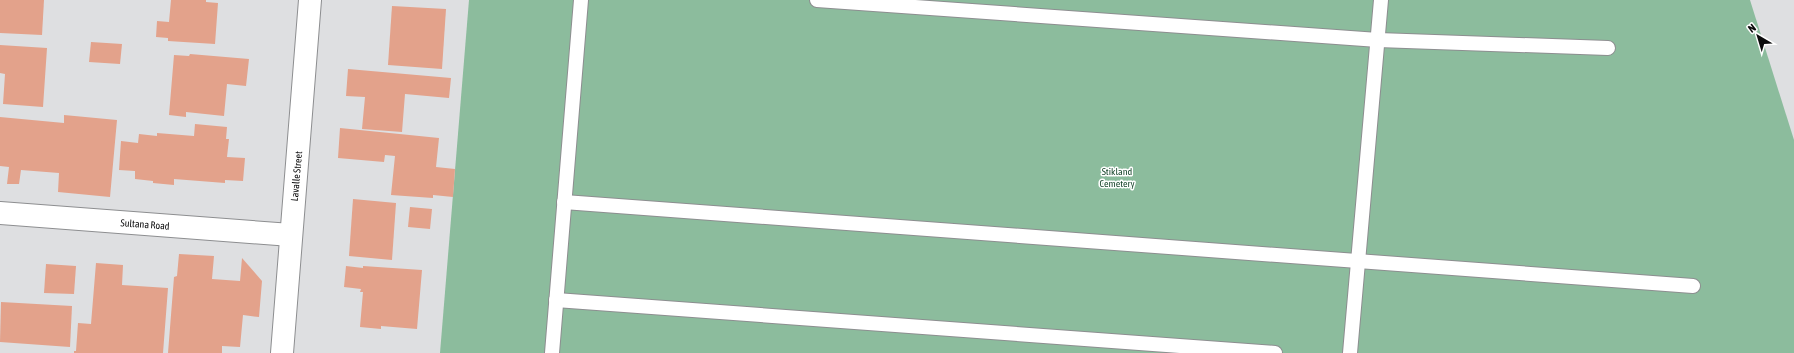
<svg xmlns="http://www.w3.org/2000/svg" width="1794" height="353" font-family="'Asap Condensed',sans-serif">
<rect width="100%" height="100%" fill="#dedfe1"/>
<!-- green -->
<path fill="#8cbc9d" d="M469,0H1750L1794,140V353H440Z"/>
<!-- building -->
<g fill="#e3a28b">
<path d="M0,0H44L42,35L0,33Z"/>
<path d="M171,0H206V2L218,3L215,44L168,41V38L156,37L157,21L169,22Z"/>
<path d="M392,6L446,9L442,69L388,65Z"/>
<path d="M91,42L122,44L120,64L89,62Z"/>
<path d="M0,45L47,48L43,107L3,104L5,74L0,73Z"/>
<path d="M190,54L249,59L246,86L227,84L224,116L186,112V117L169,115L174,55L189,56Z"/>
<path d="M348,69L451,78L449,98L405,94L402,132L362,129L365,97L346,96Z"/>
<path d="M64,115L117,120L110,197L58,192L59,173L21,170L19,184H7L9,167L0,166V117L64,123Z"/>
<path d="M195,124L227,127L226,139H229L227,157L245,158L243,181L225,180V183L174,179V185L153,183V181L135,179V171L119,170L121,141L138,143L139,134L157,136V133L194,136Z"/>
<path d="M340,128L439,138L436,167L455,169L453,197L433,195V198L391,195L395,156L385,155L384,162L338,158Z"/>
<path d="M353,199L396,203L392,260L349,256Z"/>
<path d="M410,207L432,209L430,229L408,227Z"/>
<path d="M179,254L214,256L212,279L240,281L242,258L262,281L259,317L243,315L240,347L222,346V353H168L174,277L177,276Z"/>
<path d="M96,263L123,265L122,285L168,288L163,353H74V351H76L78,323L91,324Z"/>
<path d="M46,264L76,266L74,294L44,293Z"/>
<path d="M346,266L363,268V266L422,270L417,329L381,326V329L360,327L363,292H360L361,289L344,287Z"/>
<path d="M1,302L72,306L70,347L0,342Z"/>
</g>
<g fill="none" stroke-linecap="round" stroke-linejoin="round">
<defs>
<g id="service">
<path d="M817,0L1378,40L1608,48"/>
<path d="M564,202L1693,286"/>
<path d="M556,300L1275,353"/>
<path d="M552,353L581,0"/>
<path d="M1350,353L1381,0"/>
</g>
<g id="minor">
<path d="M0,213L291,235"/>
<path d="M282,353L310,0"/>
</g>
</defs>
<!-- service casing -->
<use href="#service" stroke="#8d8e90" stroke-width="16"/>
<!-- minor casing -->
<use href="#minor" stroke="#8d8e90" stroke-width="24"/>
<!-- service -->
<use href="#service" stroke="#fff" stroke-width="14"/>
<!-- minor -->
<use href="#minor" stroke="#fff" stroke-width="22"/>
</g>
<g text-anchor="middle" stroke-width="3" stroke-linejoin="round" paint-order="stroke">
<!-- park labels -->
<g font-size="10" fill="#1b492f" stroke="#fff">
<text x="1117" y="175">Stikland<tspan x="1117" dy="12">Cemetery</tspan></text>
</g>
<!-- street labels -->
<g font-size="10" fill="#0b0b0c" stroke="#fff">
<text transform="translate(296 176) rotate(-85)" y="4">Lavalle Street</text>
<text transform="translate(145 224) rotate(4)" y="4">Sultana Road</text>
</g>
</g>
<!-- north arrow -->
<g transform="translate(1758 36) rotate(322)" stroke="#ffffff" stroke-width="3" paint-order="stroke">
<path d="M0-3L7 15L0 10L-7 15Z" fill="#0b0b0c"/>
<text y="-6" font-size="11" font-weight="bold" text-anchor="middle" fill="#0b0b0c">N</text>
</g>
</svg>
